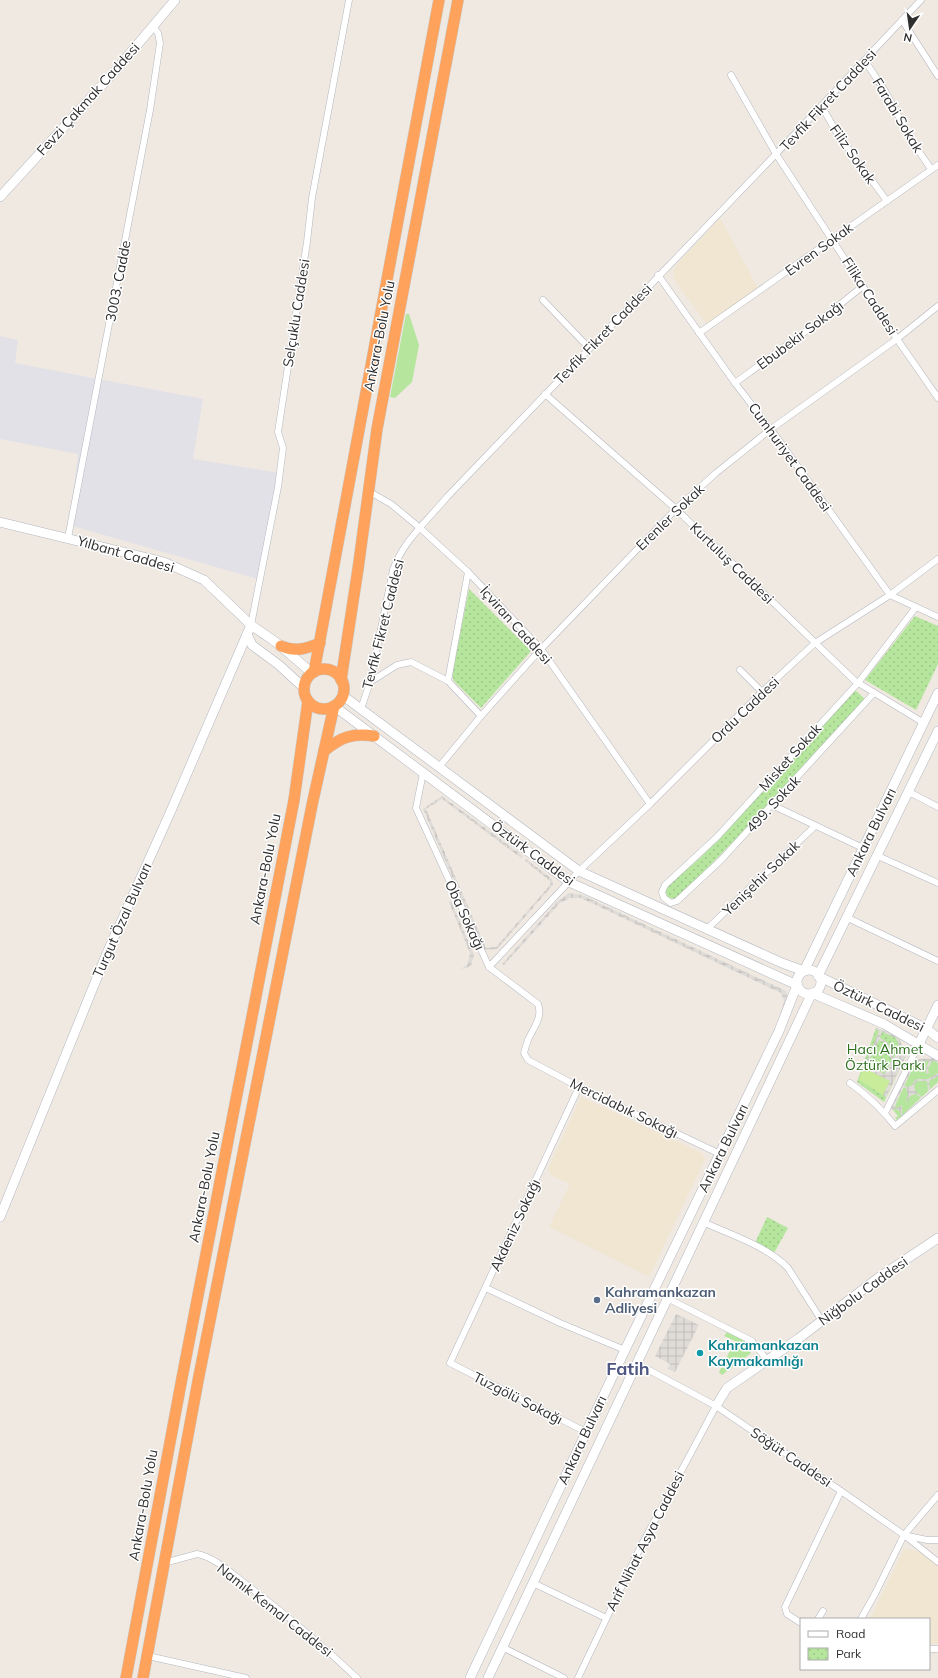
<svg xmlns="http://www.w3.org/2000/svg" width="938" height="1678" font-family="Mulish,sans-serif">
<defs>
<pattern id="park-dots" width="8" height="8" patternUnits="userSpaceOnUse"><rect width="8" height="8" fill="#b6e59e"/><path d="M2 2h.1M6 6h.1" fill="none" stroke="#9dc588" stroke-width="1.8" stroke-linecap="round"/></pattern>
<pattern id="plaza-grid" width="8" height="8" patternUnits="userSpaceOnUse"><rect width="8" height="8" fill="#dfdcd8"/><path d="M0 4h8M4 0v8" fill="none" stroke="#c0bdba"/></pattern>
</defs>
<rect width="100%" height="100%" fill="#efe9e1"/>
<!-- industrial -->
<path fill="#e3e1e8" d="M0,336L18,340L15,363L203,399L193,459L281,473L258,579L69,525L78,454L0,439Z"/>
<!-- education -->
<g fill="#f0e6d1">
<path d="M720,218L758,288L707,324L675,281L673,271L677,264Z"/>
<path d="M581,1097L702,1153L705,1159L649,1277L549,1227L570,1184L551,1175L548,1169Z"/>
<path d="M906,1549L922,1552L938,1566V1644H929V1619H870L903,1551Z"/>
</g>
<!-- grass -->
<g fill="#b6e59e">
<path d="M406,314H409L419,345L412,382L395,398L390,397Z"/>
<path d="M916,1061H935L938,1063V1082L897,1120L895,1118L898,1116L893,1110Z"/>
<path d="M727,1332L749,1343L751,1353L722,1375L719,1372L735,1341L724,1336Z"/>
</g>
<!-- park -->
<g fill="url(#park-dots)">
<path d="M469,589L531,651L481,708L454,681L452,675Z"/>
<path d="M915,616L938,626V664L916,710L865,680Z"/>
<path d="M855,690L865,699L775,799L677,899L668,898L665,891L668,886L701,857Z"/>
<path d="M876,1028L898,1036L906,1056L884,1102L857,1082Z"/>
<path d="M767,1217L788,1228L774,1253L755,1243Z"/>
</g>
<!-- pitch -->
<path fill="#c9ec9a" d="M864,1068L890,1081L883,1095L859,1080Z"/>
<!-- plaza -->
<g fill="url(#plaza-grid)" fill-rule="evenodd">
<path d="M442,796L523,856L521,858L442,799L426,809L486,948L496,947L550,885V881L525,861L526,859L552,879L553,885L497,949L484,950L423,809Z"/>
<path d="M569,893L582,895L786,991L788,999L784,1017L780,1016L784,1001L781,993L581,898H570L560,903L504,965L502,964L557,902Z"/>
<path d="M451,901L474,955L471,966L466,968L461,969L468,964L470,953L449,902Z"/>
<path d="M876,1028L898,1036L906,1056L886,1097L883,1095L890,1081L864,1068L879,1031L876,1030ZM882,1032L896,1038L902,1053L897,1054L893,1058L888,1043L880,1038ZM879,1040L887,1044L886,1052L892,1060L884,1074L867,1064Z"/>
<path d="M936,1058L938,1060V1063L935,1061H932L928,1069L929,1073L926,1074V1068L929,1061H921L923,1070H921L918,1061H916L904,1085L907,1087L912,1085L916,1079H928L938,1073V1076L929,1081L930,1090L928,1091L927,1081H917L914,1086L916,1092L922,1097L921,1098L916,1094L910,1096L907,1102H906L908,1095L906,1088L903,1087L894,1106L898,1108L900,1106H902V1115L901,1116L900,1111L894,1108L893,1110L891,1108L914,1059Z"/>
<path d="M676,1314L699,1325L675,1372L668,1369L670,1364L655,1356Z"/>
</g>
<g fill="none" stroke-linecap="round" stroke-linejoin="round">
<defs>
<g id="street">
<path d="M902,20L938,76"/>
<path d="M865,61L885,91L911,140L931,169"/>
<path d="M731,75L776,154L897,339L938,398"/>
<path d="M822,107L837,133L887,201"/>
<path d="M658,275L735,383L778,439L890,595L938,617"/>
<path d="M543,300L589,348"/>
<path d="M699,333L938,165"/>
<path d="M735,383L813,326L863,286"/>
<path d="M545,394L676,509L855,681L924,723"/>
<path d="M368,491L391,504L420,528L468,572L541,649L650,804"/>
<path d="M68,538L150,110L160,43L158,33L153,26"/>
<path d="M251,625L278,487L283,448L278,432L307,242L312,198L349,0"/>
<path d="M740,670L762,692"/>
<path d="M448,681L468,572"/>
<path d="M370,682L397,665L411,662L448,681L481,716"/>
<path d="M874,693L721,860L677,901L671,903L664,898L662,892L665,885L717,837L858,683L916,607"/>
<path d="M361,709L370,682L393,570C403,541 428,520 447,497L776,154L921,0"/>
<path d="M439,767L481,716L541,649L676,509L716,473L771,429L897,339L938,306"/>
<path d="M423,773L416,808L489,967L538,1004C543,1018 533,1028 528,1040C526,1045 525,1049 524,1053L528,1060L579,1087L720,1154"/>
<path d="M909,792L938,807"/>
<path d="M772,805L863,848"/>
<path d="M878,856L938,883"/>
<path d="M848,918L938,961"/>
<path d="M707,929L815,826"/>
<path d="M489,967L579,871L650,804L764,690L815,643L890,595L938,559"/>
<path d="M850,1083C868,1096 882,1109 895,1126L938,1090"/>
<path d="M579,1087L450,1363L586,1432"/>
<path d="M885,1113L919,1044"/>
<path d="M703,1222C731,1235 767,1246 788,1268L822,1321"/>
<path d="M486,1288L560,1323L625,1350"/>
<path d="M667,1298L752,1341L767,1360"/>
<path d="M636,1363L716,1406L841,1491L904,1535L938,1562"/>
<path d="M908,1536L927,1540H938"/>
<path d="M164,1563L197,1554C214,1557 230,1572 243,1582C283,1612 321,1644 357,1678"/>
<path d="M533,1583L606,1618"/>
<path d="M818,1619L823,1611"/>
<path d="M861,1619L876,1592L904,1535L938,1495"/>
<path d="M801,1623L787,1614L785,1607L841,1491"/>
<path d="M502,1647L564,1678"/>
<path d="M929,1649H938"/>
<path d="M148,1656L246,1678"/>
<path d="M578,1678L640,1548L716,1406"/>
</g>
<g id="secondary">
<path d="M0,197L116,70L175,0"/>
<path d="M0,522L164,562L204,580L251,625L277,643L312,673"/>
<path d="M247,634L252,645L279,665L304,688"/>
<path d="M342,695L579,871L782,963L804,971L938,693"/>
<path d="M334,706L569,882L797,985L779,1031L625,1350L470,1678"/>
<path d="M938,731L818,976L927,1029L938,1038"/>
<circle cx="809" cy="982" r="12"/>
<path d="M919,1044L938,1005"/>
<path d="M0,1217L107,953L170,813L251,625"/>
<path d="M716,1406L727,1388L798,1339L878,1278L938,1238"/>
<path d="M488,1678L812,993L884,1024L938,1056"/>
</g>
<g id="highway">
<path d="M281,646C295,652 306,649 320,643"/>
<circle cx="324" cy="689" r="20"/>
<path d="M314,672L439,0"/>
<path d="M341,680L358,569L377,429L458,0"/>
<path d="M324,751C341,737 352,733 374,736"/>
<path d="M126,1678L182,1378L294,800L308,701"/>
<path d="M143,1678L198,1381L312,805L334,706"/>
</g>
</defs>
<!-- street casing -->
<use href="#street" stroke="#b4b7c1" stroke-width="7"/>
<!-- secondary casing -->
<use href="#secondary" stroke="#b4b7c1" stroke-width="10"/>
<!-- highway casing -->
<use href="#highway" stroke="#c9c9c9" stroke-width="12"/>
<!-- street -->
<use href="#street" stroke="#fff" stroke-width="6"/>
<!-- secondary -->
<use href="#secondary" stroke="#fff" stroke-width="9"/>
<!-- highway -->
<use href="#highway" stroke="#ffa35c" stroke-width="11"/>
</g>
<!-- markers -->
<circle fill="#5c6f8a" stroke="#fff" stroke-width="1.5" cx="597" cy="1300" r="4"/>
<circle fill="#0f9aa8" stroke="#fff" stroke-width="1.5" cx="700" cy="1353" r="4"/>
<g text-anchor="middle" stroke-width="3" stroke-linejoin="round" paint-order="stroke">
<!-- street labels -->
<g font-size="14" fill="#2e2e2e" stroke="#fff">
<text transform="translate(88 99) rotate(-48)" y="5">Fevzi Çakmak Caddesi</text>
<text transform="translate(828 100) rotate(-47)" y="5">Tevfik Fikret Caddesi</text>
<text transform="translate(898 115) rotate(59)" y="5">Farabi Sokak</text>
<text transform="translate(853 154) rotate(55)" y="5">Filiz Sokak</text>
<text transform="translate(819 249) rotate(-36)" y="5">Evren Sokak</text>
<text transform="translate(118 281) rotate(-79)" y="5">3003. Cadde</text>
<text transform="translate(870 296) rotate(57)" y="5">Filika Caddesi</text>
<text transform="translate(296 313) rotate(-81)" y="5">Selçuklu Caddesi</text>
<text transform="translate(603 334) rotate(-46)" y="5">Tevfik Fikret Caddesi</text>
<text transform="translate(800 335) rotate(-37)" y="5">Ebubekir Sokağı</text>
<text transform="translate(379 336) rotate(-79)" y="5">Ankara-Bolu Yolu</text>
<text transform="translate(790 457) rotate(54)" y="5">Cumhuriyet Caddesi</text>
<text transform="translate(670 517) rotate(-44)" y="5">Erenler Sokak</text>
<text transform="translate(126 554) rotate(16)" y="5">Yılbant Caddesi</text>
<text transform="translate(732 563) rotate(44)" y="5">Kurtuluş Caddesi</text>
<text transform="translate(383 624) rotate(-76)" y="5">Tevfik Fikret Caddesi</text>
<text transform="translate(516 625) rotate(48)" y="5">İçviran Caddesi</text>
<text transform="translate(745 710) rotate(-44)" y="5">Ordu Caddesi</text>
<text transform="translate(790 757) rotate(-48)" y="5">Misket Sokak</text>
<text transform="translate(773 804) rotate(-47)" y="5">499. Sokak</text>
<text transform="translate(871 832) rotate(-64)" y="5">Ankara Bulvarı</text>
<text transform="translate(533 853) rotate(36)" y="5">Öztürk Caddesi</text>
<text transform="translate(265 869) rotate(-79)" y="5">Ankara-Bolu Yolu</text>
<text transform="translate(761 878) rotate(-44)" y="5">Yenişehir Sokak</text>
<text transform="translate(465 915) rotate(65)" y="5">Oba Sokağı</text>
<text transform="translate(122 920) rotate(-66)" y="5">Turgut Özal Bulvarı</text>
<text transform="translate(879 1006) rotate(26)" y="5">Öztürk Caddesi</text>
<text transform="translate(624 1108) rotate(26)" y="5">Mercidabık Sokağı</text>
<text transform="translate(723 1148) rotate(-64)" y="5">Ankara Bulvarı</text>
<text transform="translate(204 1187) rotate(-79)" y="5">Ankara-Bolu Yolu</text>
<text transform="translate(515 1225) rotate(-65)" y="5">Akdeniz Sokağı</text>
<text transform="translate(863 1291) rotate(-36)" y="5">Niğbolu Caddesi</text>
<text transform="translate(518 1398) rotate(27)" y="5">Tuzgölü Sokağı</text>
<text transform="translate(582 1440) rotate(-65)" y="5">Ankara Bulvarı</text>
<text transform="translate(791 1457) rotate(34)" y="5">Söğüt Caddesi</text>
<text transform="translate(143 1505) rotate(-80)" y="5">Ankara-Bolu Yolu</text>
<text transform="translate(645 1541) rotate(-63)" y="5">Arif Nihat Asya Caddesi</text>
<text transform="translate(275 1610) rotate(38)" y="5">Namık Kemal Caddesi</text>
</g>
<!-- park labels -->
<g font-size="14" fill="#2c6e1b" stroke="#fff">
<text x="885" y="1054">Hacı Ahmet<tspan x="885" dy="16">Öztürk Parkı</tspan></text>
</g>
<!-- service labels -->
<g font-size="14" font-weight="bold" fill="#4e5e75" stroke="#fff" text-anchor="start">
<text x="605" y="1297">Kahramankazan<tspan x="605" dy="16">Adliyesi</tspan></text>
</g>
<!-- culture labels -->
<g font-size="14" font-weight="bold" fill="#0d838f" stroke="#fff" text-anchor="start">
<text x="708" y="1350">Kahramankazan<tspan x="708" dy="16">Kaymakamlığı</tspan></text>
</g>
<!-- district labels -->
<g font-size="18" font-weight="bold" fill="#4d5680" stroke="#fff">
<text x="628" y="1375">Fatih</text>
</g>
</g>
<!-- legend -->
<rect x="800" y="1618" width="130" height="52" fill="#ffffff" stroke="#ababab"/>
<rect x="808" y="1631" width="20" height="6" fill="#ffffff" stroke="#ababab"/>
<text x="836" y="1638" font-size="12" fill="#2e2e2e">Road</text>
<rect x="808" y="1648" width="20" height="12" fill="url(#park-dots)" stroke="#ababab"/>
<text x="836" y="1658" font-size="12" fill="#2e2e2e">Park</text>
<!-- north arrow -->
<g transform="translate(910 28) rotate(193)" stroke="#ffffff" stroke-width="3" paint-order="stroke">
<path d="M0-3L7 15L0 10L-7 15Z" fill="#2e2e2e"/>
<text y="-6" font-size="11" font-weight="bold" text-anchor="middle" fill="#2e2e2e">N</text>
</g>
</svg>
